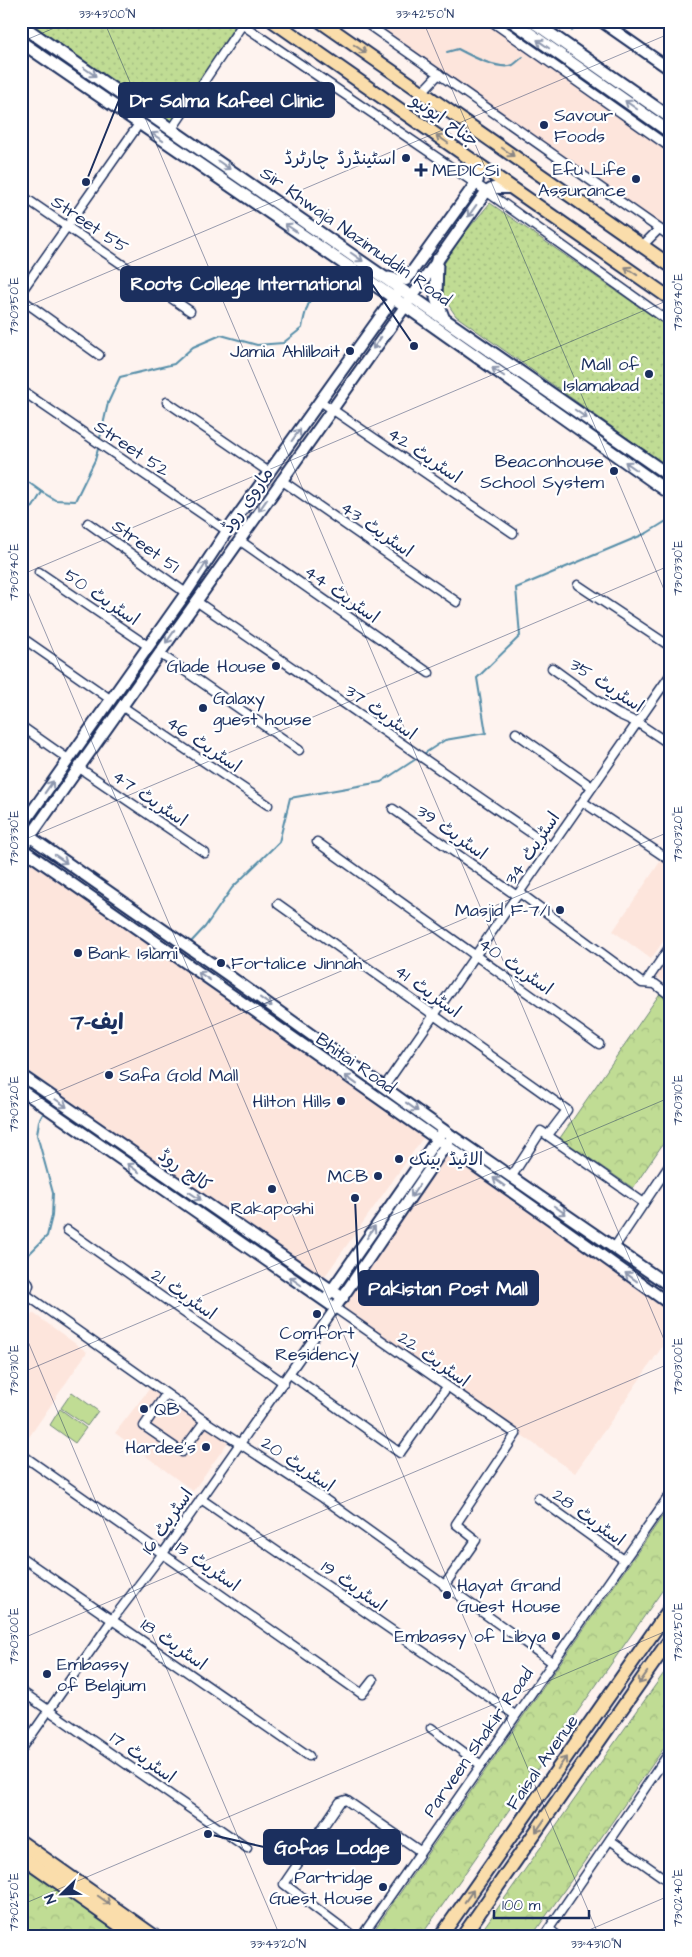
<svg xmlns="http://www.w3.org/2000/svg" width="692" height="1957" font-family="'Architects Daughter','Playpen Sans Arabic',sans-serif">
<defs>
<pattern id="grass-dots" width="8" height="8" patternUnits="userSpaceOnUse" patternTransform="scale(1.25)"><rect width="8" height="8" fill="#c0dc94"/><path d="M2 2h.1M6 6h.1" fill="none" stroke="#a4bd82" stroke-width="1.8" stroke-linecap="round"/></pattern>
<pattern id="park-crowns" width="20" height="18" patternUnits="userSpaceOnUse" patternTransform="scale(1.25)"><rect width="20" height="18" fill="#c0dc94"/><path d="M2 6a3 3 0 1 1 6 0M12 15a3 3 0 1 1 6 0" fill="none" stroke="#a4bd82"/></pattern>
</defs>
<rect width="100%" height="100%" fill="#fef3ef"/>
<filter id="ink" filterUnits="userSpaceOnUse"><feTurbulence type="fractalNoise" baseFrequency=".02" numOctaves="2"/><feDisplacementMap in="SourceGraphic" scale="10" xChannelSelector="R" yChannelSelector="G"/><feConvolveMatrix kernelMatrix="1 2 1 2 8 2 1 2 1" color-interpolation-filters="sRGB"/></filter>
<g filter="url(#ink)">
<!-- built -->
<g fill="#fde5dc">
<path d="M363,21H491L671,148V237Z"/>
<path d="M21,855L425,1135L323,1279L21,1066Z"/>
<path d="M662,859L671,865V930L651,959L613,931Z"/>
<path d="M671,942V987L650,972Z"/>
<path d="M442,1148L671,1307V1334L575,1473L335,1302Z"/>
<path d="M33,1313L87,1352L23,1446L21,1444V1330Z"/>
<path d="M153,1384L231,1438L193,1491L115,1433Z"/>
</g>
<!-- grass -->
<g fill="url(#grass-dots)" stroke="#6e8679">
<path d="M22,21H232L236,24L171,124Z"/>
<path d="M490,203L671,329V469L456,316L441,294L444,264L459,240Z"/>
</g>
<!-- park -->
<g fill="url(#park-crowns)" stroke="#6e8679">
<path d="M661,992L671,998V1132L633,1188L560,1138Z"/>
<path d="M671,1504V1578L421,1936H370Z"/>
<path d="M671,1663V1738L532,1936H478Z"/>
<path d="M21,1865L123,1936H27L21,1932Z"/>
</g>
<!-- pitch -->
<g fill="#c0dc94" stroke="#6e8679">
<path d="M72,1392L98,1411L87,1426L61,1408Z"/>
<path d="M60,1409L86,1428L75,1443L50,1425Z"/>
</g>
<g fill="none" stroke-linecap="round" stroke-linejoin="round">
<!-- stream -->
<g stroke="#568ea9" stroke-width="2">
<path d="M572,31L579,22"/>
<path d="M447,52L458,49C471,56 499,71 513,65C516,63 520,59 523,57"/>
<path d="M100,438L108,403L120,377L174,364L193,347L221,335L257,345L283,343L302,328C309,289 315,293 351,283"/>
<path d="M21,477L42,492"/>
<path d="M21,514L33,507L42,492L55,500L75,501L95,460L98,449"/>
<path d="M422,755L445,740L486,733L477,678L520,636L516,588L647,533L668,520L671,521"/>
<path d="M191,942L205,927L232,888L279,842L290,798L381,782L416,759"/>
<path d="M21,1262L47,1236L52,1216L53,1193L37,1135L39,1121L43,1114"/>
</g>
<defs>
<g id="minor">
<path d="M237,21L476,184L671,323"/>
<path d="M363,21L671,237"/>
<path d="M491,21L671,148"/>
<path d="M664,65L671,54"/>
<path d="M422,92L439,74"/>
<path d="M172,129L242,25"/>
<path d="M21,195L190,311"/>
<path d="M642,246L659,229"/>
<path d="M21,292L139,124"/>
<path d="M21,299L99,355"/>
<path d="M21,390L227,531"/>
<path d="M320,401L513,533"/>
<path d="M167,402L269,472"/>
<path d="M281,480L457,602"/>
<path d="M88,523L186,593"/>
<path d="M239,540L429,673"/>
<path d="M39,572L148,646"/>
<path d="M578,585L671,647"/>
<path d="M196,601L550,846"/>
<path d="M21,637L110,699"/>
<path d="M159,653L299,750"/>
<path d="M552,668L596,700L618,714L638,723L671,745"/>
<path d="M123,707L268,805"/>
<path d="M21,726L68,759"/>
<path d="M516,733L592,787"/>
<path d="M78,767L205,853"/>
<path d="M583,802L671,861"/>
<path d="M393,809L517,896"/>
<path d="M317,842L599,1044"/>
<path d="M520,893L642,983L655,984L671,996"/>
<path d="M278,904L567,1110L548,1135"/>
<path d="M646,982L671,945"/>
<path d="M384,1087L671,674"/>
<path d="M512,1176L541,1131L644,1203"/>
<path d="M67,1230L284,1383"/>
<path d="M614,1248L671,1163"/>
<path d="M21,1281H27L29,1285L26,1294"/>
<path d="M21,1291L205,1421L323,1498L552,1662"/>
<path d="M290,1374L400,1453L447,1387"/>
<path d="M166,1394L144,1426L182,1452L205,1421"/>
<path d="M21,1454L362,1694L373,1680"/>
<path d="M538,1498L624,1560"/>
<path d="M201,1499L515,1715"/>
<path d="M21,1557L309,1756"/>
<path d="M21,1691L247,1848"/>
<path d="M431,1728L481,1765"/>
<path d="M21,1750L112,1620L164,1552L335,1308L516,1434L456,1524L476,1540L444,1586"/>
<path d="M610,1840L671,1883"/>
<path d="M549,1929L558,1936"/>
<path d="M353,1936L284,1884L340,1802L346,1800L420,1851"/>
<path d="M362,1936L671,1493"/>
<path d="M544,1936L671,1750"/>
</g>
<g id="tertiary">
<path d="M601,21L671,70"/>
<path d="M406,280L478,180L477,170L470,161"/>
<path d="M21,827L186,593L227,531L398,292"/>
<path d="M26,834L228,975L452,1136L671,1287"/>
<path d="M21,848C238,999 456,1151 671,1305"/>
<path d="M22,848L486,192L493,188H510"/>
<path d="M21,1075L343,1298"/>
<path d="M21,1090L335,1308L450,1139"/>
<path d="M329,1294L441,1133"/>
</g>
<g id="secondary">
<path d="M512,21L671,133"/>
<path d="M532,21L671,118"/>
<path d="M21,25L671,477"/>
<path d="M21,42L394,298L671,494"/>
<path d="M437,260L436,298L443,317"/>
<path d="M389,278L398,280L410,275"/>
</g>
<g id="primary">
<path d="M273,21L671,299"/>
<path d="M320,21L671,266"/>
<path d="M21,1842L154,1936"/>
<path d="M21,1856L135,1936"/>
<path d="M441,1936L671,1607"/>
<path d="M463,1936L671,1638"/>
</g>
</defs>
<!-- minor casing -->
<use href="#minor" stroke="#1b2f5e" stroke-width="11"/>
<!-- tertiary casing -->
<use href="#tertiary" stroke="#1b2f5e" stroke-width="14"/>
<!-- secondary casing -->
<use href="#secondary" stroke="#1b2f5e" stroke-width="15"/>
<!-- primary casing -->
<use href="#primary" stroke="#1b2f5e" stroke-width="16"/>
<!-- minor -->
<use href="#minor" stroke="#fff" stroke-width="8"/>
<!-- tertiary -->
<use href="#tertiary" stroke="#fff" stroke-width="10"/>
<!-- secondary -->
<use href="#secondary" stroke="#fff" stroke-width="11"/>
<!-- primary -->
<use href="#primary" stroke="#faddab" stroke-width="12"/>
</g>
<!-- one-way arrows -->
<defs><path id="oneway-shaft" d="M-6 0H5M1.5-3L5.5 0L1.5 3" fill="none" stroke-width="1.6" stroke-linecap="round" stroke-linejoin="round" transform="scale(1.25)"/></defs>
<g stroke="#8d97ae">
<use href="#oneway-shaft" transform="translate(543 44) rotate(-145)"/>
<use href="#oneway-shaft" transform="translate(90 72) rotate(35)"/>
<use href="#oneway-shaft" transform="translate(631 105) rotate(-145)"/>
<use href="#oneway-shaft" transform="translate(157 137) rotate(-146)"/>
<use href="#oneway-shaft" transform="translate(224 165) rotate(35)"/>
<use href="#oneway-shaft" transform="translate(472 211) rotate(126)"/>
<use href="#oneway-shaft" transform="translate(291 228) rotate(-146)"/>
<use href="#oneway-shaft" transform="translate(357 257) rotate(35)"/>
<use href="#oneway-shaft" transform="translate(377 343) rotate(125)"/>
<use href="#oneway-shaft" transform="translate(498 372) rotate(-145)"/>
<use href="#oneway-shaft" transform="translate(581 414) rotate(35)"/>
<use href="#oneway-shaft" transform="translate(296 435) rotate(-54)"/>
<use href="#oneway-shaft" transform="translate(631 466) rotate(-145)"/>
<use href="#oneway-shaft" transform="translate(263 505) rotate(125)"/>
<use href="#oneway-shaft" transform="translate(203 568) rotate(-57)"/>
<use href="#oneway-shaft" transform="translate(170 637) rotate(125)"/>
<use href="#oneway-shaft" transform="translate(49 787) rotate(-55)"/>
<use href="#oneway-shaft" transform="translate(61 859) rotate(35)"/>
<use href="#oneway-shaft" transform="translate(204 976) rotate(-145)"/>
<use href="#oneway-shaft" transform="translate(266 1002) rotate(36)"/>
<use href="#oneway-shaft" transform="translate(351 1080) rotate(-144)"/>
<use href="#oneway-shaft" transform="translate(61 1103) rotate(35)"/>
<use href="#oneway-shaft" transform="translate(412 1107) rotate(36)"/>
<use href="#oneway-shaft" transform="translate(133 1168) rotate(-145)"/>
<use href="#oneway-shaft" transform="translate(499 1182) rotate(-144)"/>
<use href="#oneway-shaft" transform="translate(415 1191) rotate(124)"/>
<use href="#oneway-shaft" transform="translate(195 1196) rotate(34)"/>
<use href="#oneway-shaft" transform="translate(560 1210) rotate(35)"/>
<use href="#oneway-shaft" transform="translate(371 1232) rotate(-56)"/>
<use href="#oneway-shaft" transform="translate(631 1277) rotate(-144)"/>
<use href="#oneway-shaft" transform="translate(295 1281) rotate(-145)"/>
</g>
<g stroke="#8a8684">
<use href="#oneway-shaft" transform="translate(360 49) rotate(35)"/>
<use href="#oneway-shaft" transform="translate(442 139) rotate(-145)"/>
<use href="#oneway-shaft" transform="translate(508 152) rotate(35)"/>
<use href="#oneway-shaft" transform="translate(631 271) rotate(-146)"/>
<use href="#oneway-shaft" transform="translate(643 1678) rotate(125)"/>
<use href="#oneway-shaft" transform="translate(562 1763) rotate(-55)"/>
<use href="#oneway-shaft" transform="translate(540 1826) rotate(125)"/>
<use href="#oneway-shaft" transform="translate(469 1896) rotate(-55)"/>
<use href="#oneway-shaft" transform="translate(104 1900) rotate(35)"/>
</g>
</g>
<!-- ticks -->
<path fill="none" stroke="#1b2f5e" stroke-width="1" stroke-opacity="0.45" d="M104,21L671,1356M423,21L671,606M21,42L71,21M21,309L671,33M21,575L671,299M21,575L599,1936M21,841L671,565M21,1107L671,831M21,1325L280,1936M21,1373L671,1097M21,1639L671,1363M21,1905L671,1629M575,1936L671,1895"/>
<!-- markers -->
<g fill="#1b2f5e" stroke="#fff" stroke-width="2">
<circle cx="544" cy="125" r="5"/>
<circle cx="406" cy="158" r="5"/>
<path d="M418.5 162.5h5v5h5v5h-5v5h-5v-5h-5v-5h5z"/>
<circle cx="636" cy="179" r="5"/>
<circle cx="350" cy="351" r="5"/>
<circle cx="649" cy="374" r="5"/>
<circle cx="614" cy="471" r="5"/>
<circle cx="276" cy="666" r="5"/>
<circle cx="203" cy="708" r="5"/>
<circle cx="560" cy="910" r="5"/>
<circle cx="78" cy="953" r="5"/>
<circle cx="221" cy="963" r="5"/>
<circle cx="109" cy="1075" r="5"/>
<circle cx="341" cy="1101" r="5"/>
<circle cx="399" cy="1159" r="5"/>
<circle cx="378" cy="1176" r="5"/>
<circle cx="272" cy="1189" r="5"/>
<circle cx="317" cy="1314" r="5"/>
<circle cx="144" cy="1409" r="5"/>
<circle cx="206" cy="1447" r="5"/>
<circle cx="447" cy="1595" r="5"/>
<circle cx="556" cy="1636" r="5"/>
<circle cx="47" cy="1674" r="5"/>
<circle cx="383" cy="1887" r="5"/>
</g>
<g text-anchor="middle" stroke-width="4.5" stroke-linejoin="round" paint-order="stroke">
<!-- poi labels -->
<g font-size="18" fill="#1b2f5e" stroke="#fff" text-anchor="end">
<text x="554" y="121" text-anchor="start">Savour<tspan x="554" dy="21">Foods</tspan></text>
<text x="396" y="164">اسٹینڈرڈ چارٹرڈ</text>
<text x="626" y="175">Efu Life<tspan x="626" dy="21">Assurance</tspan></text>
<text x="432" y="176" text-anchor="start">MEDICSi</text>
<text x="340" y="357">Jamia Ahlilbait</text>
<text x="639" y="370">Mall of<tspan x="639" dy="21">Islamabad</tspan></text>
<text x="604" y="467">Beaconhouse<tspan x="604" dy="21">School System</tspan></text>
<text x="266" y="672">Glade House</text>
<text x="213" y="704" text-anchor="start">Galaxy<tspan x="213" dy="21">guest house</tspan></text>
<text x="550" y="916">Masjid F-7/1</text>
<text x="88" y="959" text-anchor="start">Bank Islami</text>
<text x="231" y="969" text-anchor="start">Fortalice Jinnah</text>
<text x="119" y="1081" text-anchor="start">Safa Gold Mall</text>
<text x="331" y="1107">Hilton Hills</text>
<text x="409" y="1165" text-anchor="start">الائیڈ بینک</text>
<text x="368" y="1182">MCB</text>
<text x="272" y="1214" text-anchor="middle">Rakaposhi</text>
<text x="317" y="1339" text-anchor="middle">Comfort<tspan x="317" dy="21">Residency</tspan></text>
<text x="154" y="1415" text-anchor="start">QB</text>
<text x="196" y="1453">Hardee's</text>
<text x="457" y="1591" text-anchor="start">Hayat Grand<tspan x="457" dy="21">Guest House</tspan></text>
<text x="546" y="1642">Embassy of Libya</text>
<text x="57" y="1670" text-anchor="start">Embassy<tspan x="57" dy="21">of Belgium</tspan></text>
<text x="373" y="1883">Partridge<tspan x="373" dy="21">Guest House</tspan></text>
</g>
<!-- street labels -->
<g font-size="18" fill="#1b2f5e" stroke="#fff">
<text transform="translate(445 120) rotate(35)" y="6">جناح ایونیو</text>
<text transform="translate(90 224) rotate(34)" y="6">Street 55</text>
<text transform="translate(356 236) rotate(35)" y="6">Sir Khwaja Nazimuddin Road</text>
<text transform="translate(132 448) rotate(34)" y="6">Street 52</text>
<text transform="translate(425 455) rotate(34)" y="6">اسٹریٹ 42</text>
<text transform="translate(247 500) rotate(-55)" y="6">ماروی روڈ</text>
<text transform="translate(377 529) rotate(35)" y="6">اسٹریٹ 43</text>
<text transform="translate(146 546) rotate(36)" y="6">Street 51</text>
<text transform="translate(342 594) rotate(35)" y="6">اسٹریٹ 44</text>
<text transform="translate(102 597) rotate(34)" y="6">اسٹریٹ 50</text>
<text transform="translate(607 685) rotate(33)" y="6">اسٹریٹ 35</text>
<text transform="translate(381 712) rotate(35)" y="6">اسٹریٹ 37</text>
<text transform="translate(204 744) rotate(34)" y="6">اسٹریٹ 46</text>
<text transform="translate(150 798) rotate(34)" y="6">اسٹریٹ 47</text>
<text transform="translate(452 832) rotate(35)" y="6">اسٹریٹ 39</text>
<text transform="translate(532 848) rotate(-56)" y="6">اسٹریٹ 34</text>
<text transform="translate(516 966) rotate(35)" y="6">اسٹریٹ 40</text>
<text transform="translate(428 991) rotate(36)" y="6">اسٹریٹ 41</text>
<text transform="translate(356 1063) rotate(35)" y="6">Bhitai Road</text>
<text transform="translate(185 1170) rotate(35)" y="6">کالج روڈ</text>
<text transform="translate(184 1294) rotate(35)" y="6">اسٹریٹ 21</text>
<text transform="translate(434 1359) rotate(35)" y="6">اسٹریٹ 22</text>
<text transform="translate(298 1464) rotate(34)" y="6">اسٹریٹ 20</text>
<text transform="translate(589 1517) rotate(36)" y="6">اسٹریٹ 28</text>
<text transform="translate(167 1521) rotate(-55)" y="6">اسٹریٹ 16</text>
<text transform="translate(208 1566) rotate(35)" y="6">اسٹریٹ 13</text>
<text transform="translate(354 1586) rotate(35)" y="6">اسٹریٹ 19</text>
<text transform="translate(174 1644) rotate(35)" y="6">اسٹریٹ 18</text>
<text transform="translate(478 1742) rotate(-55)" y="6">Parveen Shakir Road</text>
<text transform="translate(143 1757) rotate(35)" y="6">اسٹریٹ 17</text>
<text transform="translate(542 1762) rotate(-55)" y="6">Faisal Avenue</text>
</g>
<!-- district labels -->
<g font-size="22" font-weight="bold" fill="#1b2f5e" stroke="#fff">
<text x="97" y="1029">ایف-7</text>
</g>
</g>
<!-- callouts -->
<path fill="none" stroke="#1b2f5e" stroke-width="2" d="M86 182L119 100M414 346L372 284M355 1198L359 1288M208 1834L264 1847"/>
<g fill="#1b2f5e" stroke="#fff" stroke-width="2">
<circle cx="86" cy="182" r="5"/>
<circle cx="414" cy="346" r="5"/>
<circle cx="355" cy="1198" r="5"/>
<circle cx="208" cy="1834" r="5"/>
</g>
<g fill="#1b2f5e" stroke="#1b2f5e" stroke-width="2">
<rect x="119" y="83" width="215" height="34" rx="5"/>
<rect x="121" y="267" width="251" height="34" rx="5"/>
<rect x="359" y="1271" width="179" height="34" rx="5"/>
<rect x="264" y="1830" width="136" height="34" rx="5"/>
</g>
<g font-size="19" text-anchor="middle" font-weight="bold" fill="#fff">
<text x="227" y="107">Dr Salma Kafeel Clinic</text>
<text x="246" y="290">Roots College International</text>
<text x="448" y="1295">Pakistan Post Mall</text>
<text x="332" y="1854">Gofas Lodge</text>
</g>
<!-- margin -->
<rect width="692" height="1957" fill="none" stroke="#fff" stroke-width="55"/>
<!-- north arrow -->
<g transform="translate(62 1894) rotate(247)" stroke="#ffffff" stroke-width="4" paint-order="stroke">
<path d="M0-4L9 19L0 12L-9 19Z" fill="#1b2f5e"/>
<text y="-8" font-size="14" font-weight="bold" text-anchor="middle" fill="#1b2f5e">N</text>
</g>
<!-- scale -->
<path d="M494 1910v8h95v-8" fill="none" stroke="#1b2f5e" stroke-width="2.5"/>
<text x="502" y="1910" font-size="15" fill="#1b2f5e" stroke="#ffffff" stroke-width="4" paint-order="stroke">100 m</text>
<rect x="28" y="28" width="636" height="1902" fill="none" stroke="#1b2f5e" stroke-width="2"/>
<g font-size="12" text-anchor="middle" fill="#1b2f5e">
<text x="107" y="18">33°43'00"N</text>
<text x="425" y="18">33°42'50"N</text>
<text transform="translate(678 302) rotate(-90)" y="4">73°03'40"E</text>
<text transform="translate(14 306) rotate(-90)" y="4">73°03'50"E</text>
<text transform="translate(678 568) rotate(-90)" y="4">73°03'30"E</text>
<text transform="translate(14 572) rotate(-90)" y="4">73°03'40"E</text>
<text transform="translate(678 834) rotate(-90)" y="4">73°03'20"E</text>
<text transform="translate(14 838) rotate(-90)" y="4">73°03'30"E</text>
<text transform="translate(678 1100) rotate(-90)" y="4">73°03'10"E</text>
<text transform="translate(14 1104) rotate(-90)" y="4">73°03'20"E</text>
<text transform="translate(678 1366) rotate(-90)" y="4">73°03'00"E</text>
<text transform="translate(14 1370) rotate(-90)" y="4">73°03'10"E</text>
<text transform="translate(678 1632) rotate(-90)" y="4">73°02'50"E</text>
<text transform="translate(14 1636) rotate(-90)" y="4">73°03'00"E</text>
<text transform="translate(678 1898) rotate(-90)" y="4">73°02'40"E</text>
<text transform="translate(14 1902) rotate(-90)" y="4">73°02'50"E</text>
<text x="278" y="1948">33°43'20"N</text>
<text x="596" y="1948">33°43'10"N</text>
</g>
</svg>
